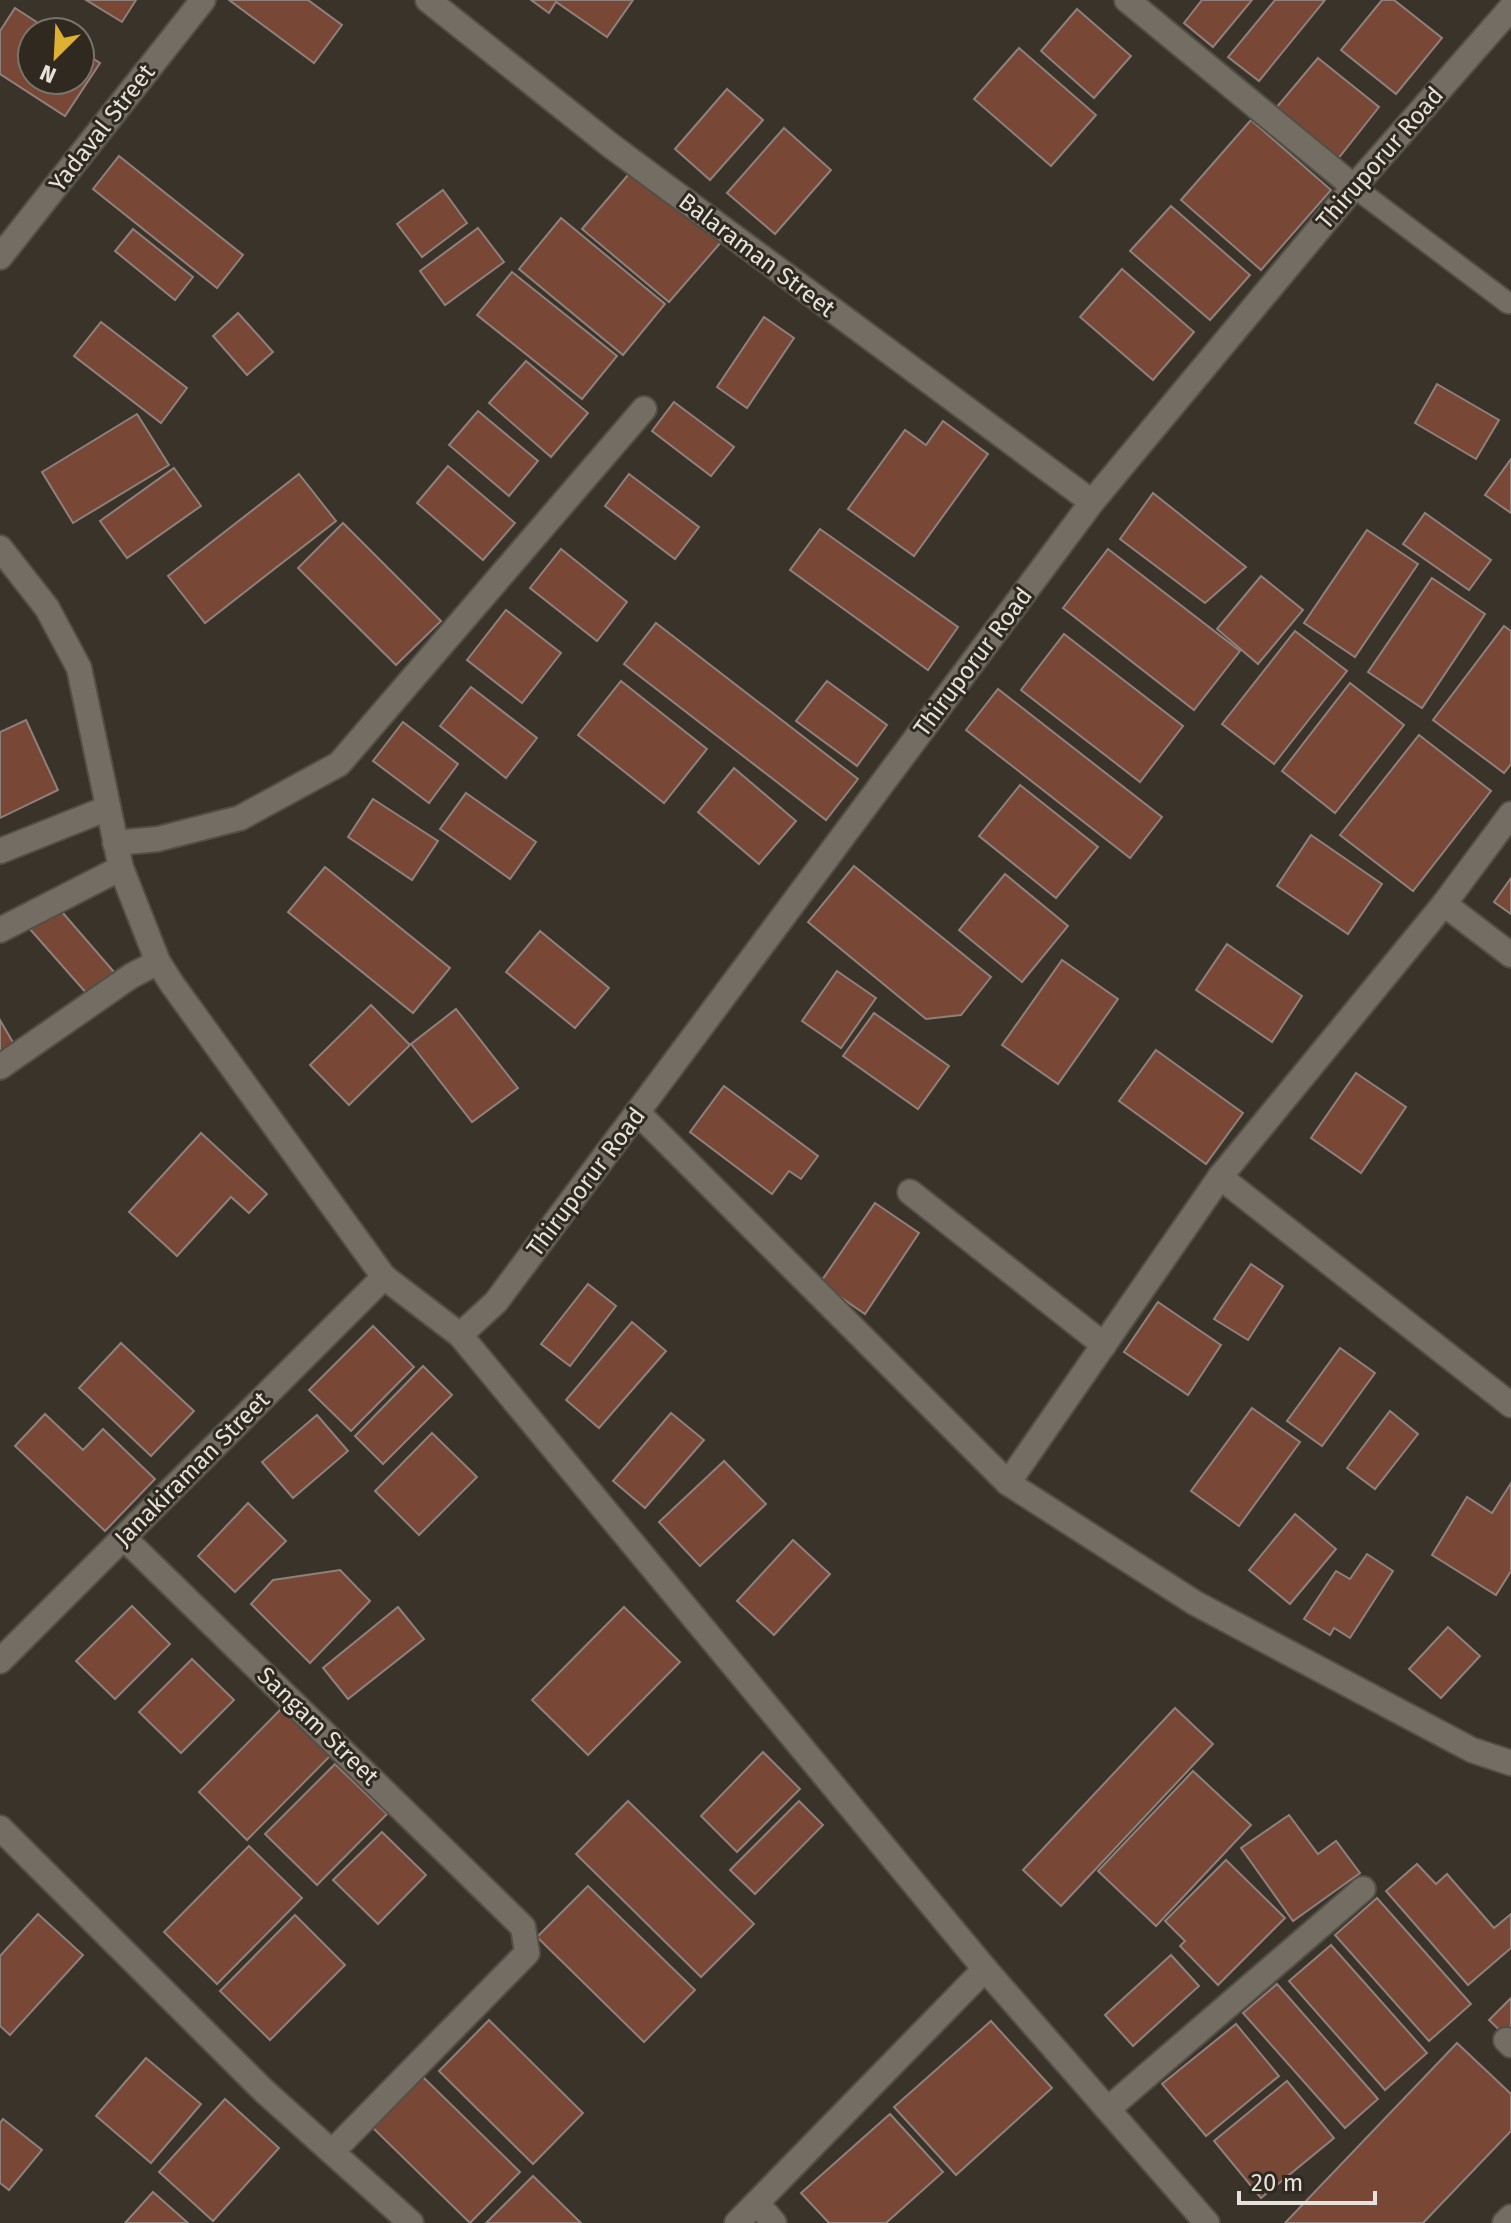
<svg xmlns="http://www.w3.org/2000/svg" width="1511" height="2223" font-family="'Fira Sans',sans-serif">
<rect width="100%" height="100%" fill="#39332a"/>
<!-- building -->
<g fill="#794736" stroke="#8e817c" stroke-width="2">
<path d="M86,0H136L122,22Z"/>
<path d="M229,0H308L342,25L314,63Z"/>
<path d="M531,0H633L607,37L556,2L549,13Z"/>
<path d="M1202,0H1252L1213,47L1184,23Z"/>
<path d="M1275,0H1325L1259,81L1228,57Z"/>
<path d="M1382,0H1394L1442,38L1396,94L1341,50Z"/>
<path d="M15,8L52,32H32V80H80V50L100,63L65,116L0,74V31Z"/>
<path d="M1077,9L1131,56L1094,98L1041,51Z"/>
<path d="M1019,48L1096,115L1051,166L974,99Z"/>
<path d="M1318,58L1379,107L1337,160L1275,109Z"/>
<path d="M727,89L763,120L710,180L675,149Z"/>
<path d="M1251,120L1331,190L1261,270L1181,200Z"/>
<path d="M784,128L831,170L775,234L727,193Z"/>
<path d="M119,156L243,255L217,288L93,189Z"/>
<path d="M634,168L722,241L669,302L582,229Z"/>
<path d="M443,190L467,223L422,257L397,224Z"/>
<path d="M1171,206L1250,275L1210,320L1130,251Z"/>
<path d="M561,218L665,304L623,355L519,269Z"/>
<path d="M478,228L504,262L445,305L420,271Z"/>
<path d="M133,229L193,277L175,300L115,251Z"/>
<path d="M1122,269L1194,332L1153,380L1080,317Z"/>
<path d="M512,272L617,356L582,399L477,315Z"/>
<path d="M238,313L273,352L247,375L213,336Z"/>
<path d="M764,317L794,338L747,408L717,387Z"/>
<path d="M101,322L187,388L161,423L74,356Z"/>
<path d="M526,361L588,413L551,457L489,403Z"/>
<path d="M1437,384L1499,420L1476,459L1415,423Z"/>
<path d="M674,402L734,447L711,476L652,431Z"/>
<path d="M478,411L538,461L509,496L449,445Z"/>
<path d="M137,414L169,465L73,523L42,472Z"/>
<path d="M943,421L988,454L914,556L848,509L905,430L926,445Z"/>
<path d="M1511,459V513L1485,495Z"/>
<path d="M448,466L515,523L483,560L417,503Z"/>
<path d="M174,468L201,506L127,558L100,521Z"/>
<path d="M299,474L336,521L205,623L168,576Z"/>
<path d="M629,474L699,527L675,559L605,506Z"/>
<path d="M1153,493L1246,567L1205,603L1120,539Z"/>
<path d="M1425,513L1491,560L1469,590L1403,544Z"/>
<path d="M343,523L441,621L396,665L298,568Z"/>
<path d="M820,529L958,627L928,670L790,570Z"/>
<path d="M1367,530L1418,564L1355,657L1304,623Z"/>
<path d="M561,549L627,602L597,641L530,588Z"/>
<path d="M1108,549L1240,651L1194,710L1063,608Z"/>
<path d="M1261,576L1303,610L1258,664L1217,629Z"/>
<path d="M1432,578L1485,614L1422,708L1368,672Z"/>
<path d="M506,610L561,653L522,703L467,660Z"/>
<path d="M656,623L858,779L826,820L624,664Z"/>
<path d="M1504,626L1511,631V764L1504,773L1433,720Z"/>
<path d="M1295,631L1347,671L1274,764L1222,724Z"/>
<path d="M1064,634L1183,726L1140,782L1021,690Z"/>
<path d="M621,681L707,749L664,803L578,735Z"/>
<path d="M827,681L887,725L857,766L796,721Z"/>
<path d="M1350,683L1404,725L1335,813L1282,771Z"/>
<path d="M471,687L537,738L506,778L440,726Z"/>
<path d="M998,689L1162,817L1130,858L966,730Z"/>
<path d="M26,720L58,790L0,818V732Z"/>
<path d="M403,722L458,764L429,803L373,761Z"/>
<path d="M1419,735L1491,791L1413,891L1340,835Z"/>
<path d="M734,768L796,821L759,864L698,812Z"/>
<path d="M1020,785L1098,847L1056,898L979,836Z"/>
<path d="M466,793L536,842L510,879L440,829Z"/>
<path d="M373,799L438,841L412,880L348,837Z"/>
<path d="M1311,835L1382,884L1348,934L1277,886Z"/>
<path d="M854,866L991,977L961,1015L926,1019L808,922Z"/>
<path d="M325,867L450,968L413,1013L288,912Z"/>
<path d="M1005,874L1068,926L1022,982L959,930Z"/>
<path d="M1511,878V914L1494,902Z"/>
<path d="M56,905L114,972L88,995L29,928Z"/>
<path d="M540,931L609,988L575,1028L506,972Z"/>
<path d="M1227,944L1302,996L1272,1042L1196,990Z"/>
<path d="M1062,960L1118,999L1058,1084L1002,1045Z"/>
<path d="M837,971L876,998L841,1048L802,1021Z"/>
<path d="M371,1005L410,1045L349,1105L310,1065Z"/>
<path d="M456,1009L518,1088L472,1122L411,1044Z"/>
<path d="M874,1013L949,1066L918,1109L843,1056Z"/>
<path d="M0,1020L18,1051L0,1061Z"/>
<path d="M1156,1050L1243,1113L1206,1164L1119,1101Z"/>
<path d="M1356,1073L1406,1107L1361,1173L1311,1138Z"/>
<path d="M724,1086L818,1156L801,1179L789,1171L772,1194L690,1132Z"/>
<path d="M201,1133L267,1194L249,1213L231,1197L177,1256L129,1212Z"/>
<path d="M875,1203L919,1233L865,1314L820,1283Z"/>
<path d="M1251,1264L1283,1286L1248,1340L1214,1319Z"/>
<path d="M588,1284L616,1306L570,1366L541,1344Z"/>
<path d="M1158,1302L1221,1345L1188,1395L1124,1352Z"/>
<path d="M632,1322L666,1351L599,1428L566,1400Z"/>
<path d="M373,1326L414,1367L351,1431L309,1390Z"/>
<path d="M121,1343L194,1411L151,1456L79,1388Z"/>
<path d="M1340,1348L1375,1373L1322,1446L1287,1421Z"/>
<path d="M423,1366L452,1395L383,1464L355,1436Z"/>
<path d="M1252,1408L1300,1442L1239,1526L1191,1491Z"/>
<path d="M1390,1411L1418,1434L1375,1489L1347,1468Z"/>
<path d="M671,1413L704,1440L645,1508L613,1481Z"/>
<path d="M45,1414L83,1450L103,1429L155,1479L105,1531L15,1446Z"/>
<path d="M317,1415L348,1451L293,1498L262,1462Z"/>
<path d="M432,1433L477,1477L419,1535L375,1491Z"/>
<path d="M724,1461L766,1504L700,1566L659,1522Z"/>
<path d="M1511,1483V1571L1496,1595L1432,1555L1467,1497L1492,1513Z"/>
<path d="M248,1503L286,1541L235,1592L198,1556Z"/>
<path d="M1295,1514L1336,1549L1290,1604L1249,1570Z"/>
<path d="M793,1540L830,1574L774,1635L737,1601Z"/>
<path d="M1367,1554L1393,1571L1350,1638L1334,1628L1330,1635L1304,1619L1336,1571L1350,1579Z"/>
<path d="M340,1570L370,1601L310,1663L251,1604L273,1580Z"/>
<path d="M132,1606L170,1644L115,1699L76,1661Z"/>
<path d="M398,1607L424,1639L348,1699L323,1668Z"/>
<path d="M624,1607L680,1662L588,1755L532,1700Z"/>
<path d="M1448,1627L1480,1656L1441,1698L1409,1669Z"/>
<path d="M192,1659L234,1700L181,1753L139,1712Z"/>
<path d="M284,1706L333,1753L247,1840L199,1792Z"/>
<path d="M1175,1708L1213,1744L1061,1906L1023,1870Z"/>
<path d="M763,1752L800,1789L737,1852L701,1816Z"/>
<path d="M335,1764L387,1814L317,1885L265,1834Z"/>
<path d="M1193,1771L1251,1825L1156,1926L1098,1871Z"/>
<path d="M628,1801L754,1924L701,1977L576,1854Z"/>
<path d="M799,1801L823,1825L755,1894L730,1870Z"/>
<path d="M1289,1815L1318,1854L1336,1841L1360,1873L1293,1921L1241,1848Z"/>
<path d="M382,1832L426,1875L378,1924L333,1880Z"/>
<path d="M249,1846L302,1898L217,1984L164,1932Z"/>
<path d="M1226,1860L1285,1918L1218,1985L1180,1946L1185,1941L1165,1921Z"/>
<path d="M1417,1864L1436,1884L1447,1874L1494,1928L1511,1914V1948L1468,1985L1386,1891Z"/>
<path d="M588,1886L695,1990L644,2042L537,1937Z"/>
<path d="M1377,1898L1471,2004L1429,2041L1335,1935Z"/>
<path d="M38,1914L83,1955L10,2035L0,2026V1956Z"/>
<path d="M295,1915L345,1965L270,2040L220,1991Z"/>
<path d="M1331,1945L1427,2053L1385,2090L1289,1981Z"/>
<path d="M1171,1955L1199,1986L1133,2046L1105,2015Z"/>
<path d="M1277,1984L1378,2099L1345,2128L1243,2013Z"/>
<path d="M1511,1998V2041L1489,2020Z"/>
<path d="M489,2020L583,2113L533,2164L439,2071Z"/>
<path d="M991,2021L1052,2088L956,2175L894,2107Z"/>
<path d="M1236,2024L1279,2076L1206,2136L1162,2084Z"/>
<path d="M1457,2043L1511,2094V2131L1423,2223H1285Z"/>
<path d="M146,2058L201,2104L151,2163L96,2116Z"/>
<path d="M423,2077L520,2172L470,2223L373,2128Z"/>
<path d="M1287,2081L1334,2138L1261,2198L1214,2141Z"/>
<path d="M225,2099L279,2148L213,2221L159,2172Z"/>
<path d="M890,2114L943,2172L886,2223H829L801,2193Z"/>
<path d="M3,2119L42,2150L9,2190L0,2183V2123Z"/>
<path d="M533,2176L581,2223H486Z"/>
<path d="M153,2192L188,2223H125Z"/>
</g>
<g fill="none" stroke-linecap="round" stroke-linejoin="round">
<defs>
<path id="lane" d="M1354,187L1508,303"/>
<g id="street">
<path d="M428,0L610,145L1092,502"/>
<path d="M1127,0L1354,187"/>
<path d="M0,257L203,0"/>
<path d="M0,548L47,608L79,668L121,868L158,962L172,984L384,1277L460,1335L985,1969L1207,2223"/>
<path d="M115,843L158,839L240,818L339,764L644,409"/>
<path d="M0,851L108,808"/>
<path d="M1444,904L1511,955"/>
<path d="M0,930L121,868"/>
<path d="M0,1067L131,976L158,962"/>
<path d="M638,1113L1008,1483L1195,1603L1472,1750L1511,1763"/>
<path d="M1220,1177L1511,1405"/>
<path d="M910,1192L1104,1345"/>
<path d="M460,1335L496,1302L1092,502L1354,187L1511,8"/>
<path d="M1008,1483L1220,1177L1444,904L1511,814"/>
<path d="M124,1538L523,1927L527,1953L332,2152"/>
<path d="M0,1661L384,1277"/>
<path d="M0,1828L264,2091L411,2223"/>
<path d="M1506,2040L1511,2045"/>
<path d="M1108,2109L1363,1889"/>
<path d="M757,2203L774,2223"/>
<path d="M737,2223L985,1969"/>
<path d="M1505,2223L1511,2217"/>
</g>
</defs>
<!-- lane casing -->
<use href="#lane" stroke="#534f47" stroke-width="24"/>
<!-- street casing -->
<use href="#street" stroke="#534f47" stroke-width="28"/>
<!-- lane -->
<use href="#lane" stroke="#746d63" stroke-width="20"/>
<!-- street -->
<use href="#street" stroke="#746d63" stroke-width="24"/>
</g>
<g text-anchor="middle" stroke-width="6" stroke-linejoin="round" paint-order="stroke">
<!-- street labels -->
<g font-size="24" fill="#e5e2dc" stroke="#2f2920">
<text transform="translate(102 128) rotate(-52)" y="8">Yadaval Street</text>
<text transform="translate(1380 158) rotate(-49)" y="8">Thiruporur Road</text>
<text transform="translate(757 255) rotate(37)" y="8">Balaraman Street</text>
<text transform="translate(973 662) rotate(-53)" y="8">Thiruporur Road</text>
<text transform="translate(586 1182) rotate(-53)" y="8">Thiruporur Road</text>
<text transform="translate(192 1469) rotate(-45)" y="8">Janakiraman Street</text>
<text transform="translate(318 1726) rotate(44)" y="8">Sangam Street</text>
</g>
</g>
<!-- north arrow -->
<g transform="translate(56 56) rotate(204)"><circle r="38" fill="#2f2920" stroke="#78736b" stroke-width="2"/>
<path d="M0-6L14 30L0 20L-14 30Z" fill="#deb133"/>
<text y="-12" font-size="22" font-weight="bold" text-anchor="middle" fill="#e5e2dc">N</text>
</g>
<!-- scale -->
<path d="M1239 2191v12h136v-12" fill="none" stroke="#e5e2dc" stroke-width="4"/>
<text x="1251" y="2191" font-size="24" fill="#e5e2dc" stroke="#2f2920" stroke-width="6" paint-order="stroke">20 m</text>
</svg>
